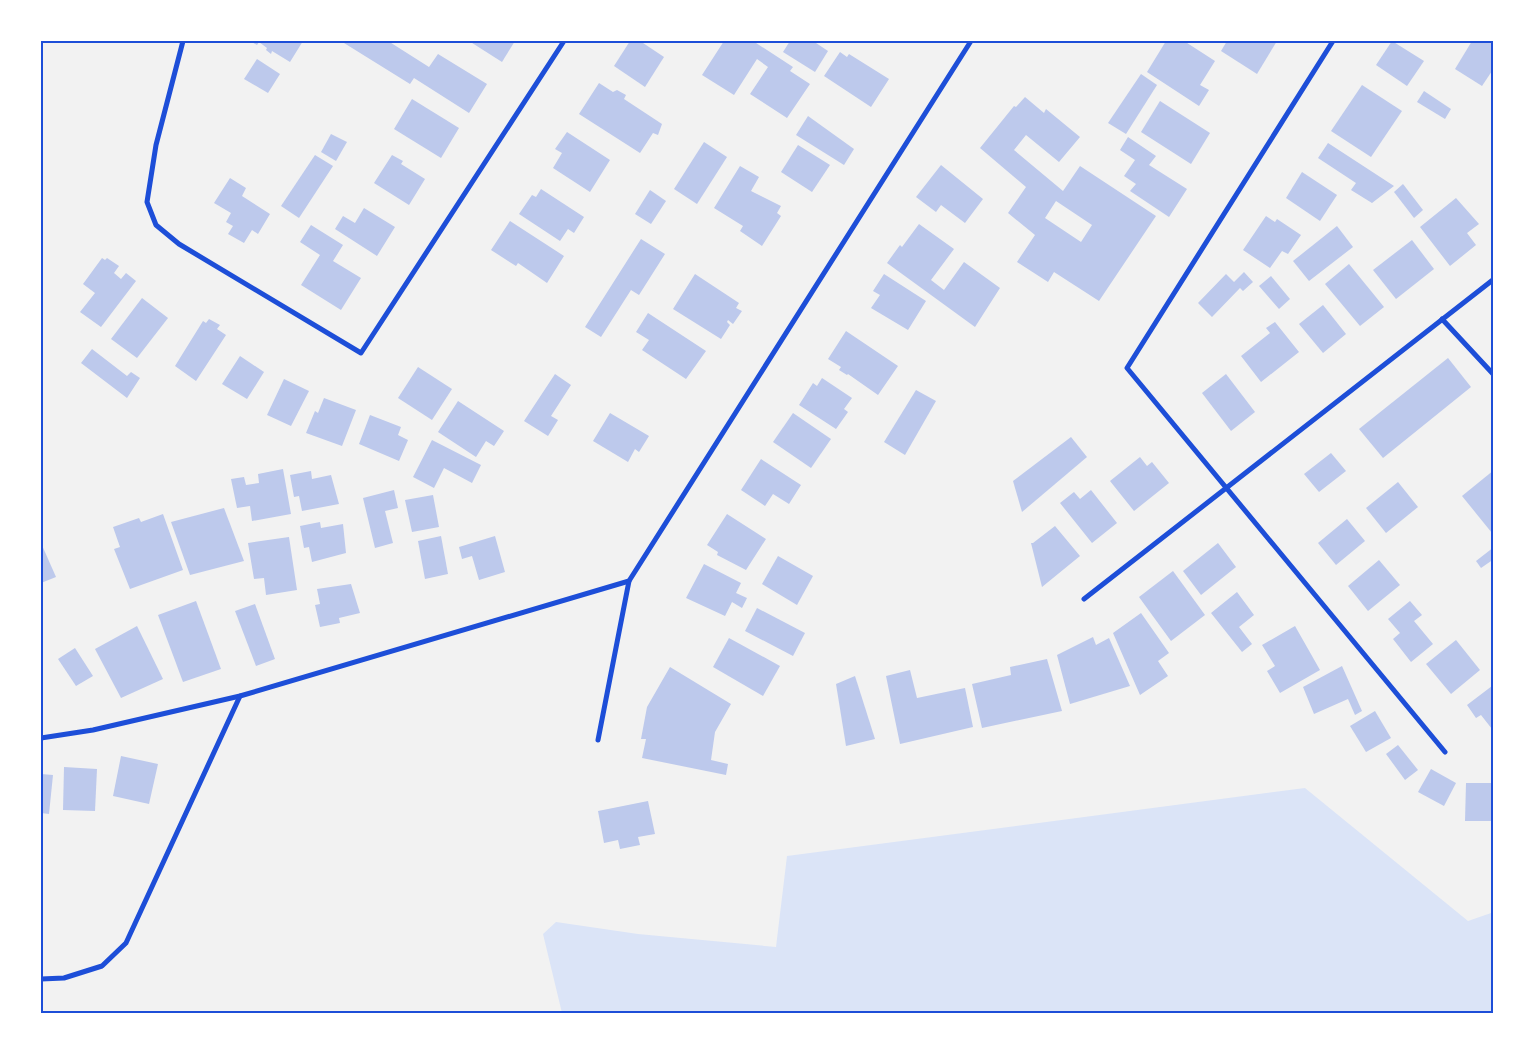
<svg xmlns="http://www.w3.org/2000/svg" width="1535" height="1054" font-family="Inter,sans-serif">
<rect width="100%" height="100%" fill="#f2f2f2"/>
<!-- green -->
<path fill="#dbe4f7" d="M1305,788L1468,921L1494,912V1013H562L543,934L556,922L638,934L776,947L787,856Z"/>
<!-- building -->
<g fill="#bdc9ec" fill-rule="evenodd">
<path d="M250,41H303L290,62L272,51L271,54L266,50L267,48L259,42L257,45Z"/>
<path d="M345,41H388L429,67L438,54L487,84L469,113L414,78L410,84L344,43Z"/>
<path d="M469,41H515L502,62Z"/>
<path d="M630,41H640L664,57L645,87L614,66Z"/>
<path d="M724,41H753L793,67L790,71L810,84L787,118L750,94L768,67L757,59L734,95L702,75Z"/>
<path d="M790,41H813L828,51L815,72L783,52Z"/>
<path d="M1166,41H1184L1215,61L1200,85L1209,90L1199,106L1147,72Z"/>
<path d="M1227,41H1277L1257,74L1221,51Z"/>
<path d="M1392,41L1424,61L1407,86L1376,65Z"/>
<path d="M1472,41H1487L1494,45V68L1482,86L1455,69Z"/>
<path d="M840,52L847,57L849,54L889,79L871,107L824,76Z"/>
<path d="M257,59L280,74L268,93L244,79Z"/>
<path d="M1141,74L1157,85L1126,134L1108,123Z"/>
<path d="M599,83L613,92L617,90L626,95L624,99L662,124L658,135L653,133L640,153L579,114Z"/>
<path d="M1362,85L1402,111L1371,157L1331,131Z"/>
<path d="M1424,91L1451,109L1445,119L1417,102Z"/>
<path d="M1025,97L1044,113L1046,109L1080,137L1059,162L1026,135L1014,150L1063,191L1080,166L1156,216L1099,301L1054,272L1048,282L1017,262L1035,235L1008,213L1026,187L980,148L1014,106L1016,107ZM1056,201L1092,225L1081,242L1045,218Z"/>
<path d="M412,99L459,128L441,158L394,129Z"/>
<path d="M1160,101L1210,133L1191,164L1141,132Z"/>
<path d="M808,116L854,149L844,165L796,135Z"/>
<path d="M567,132L610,160L590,192L553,168L562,153L555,149Z"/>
<path d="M331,134L347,142L336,161L321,152Z"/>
<path d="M1128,137L1156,156L1149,165L1187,189L1169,217L1130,191L1136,184L1124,176L1135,160L1120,150Z"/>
<path d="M704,142L727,157L697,204L674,189Z"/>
<path d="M1328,143L1394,186L1372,203L1351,190L1356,183L1318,158Z"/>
<path d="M798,145L830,165L812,192L781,172Z"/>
<path d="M315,155L333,166L299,218L281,206Z"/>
<path d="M392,155L403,161L401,164L425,179L409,205L374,183Z"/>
<path d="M941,165L983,199L965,223L941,205L936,212L916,197Z"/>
<path d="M740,166L759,177L751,191L781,206L777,213L781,216L762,246L740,231L743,226L714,208Z"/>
<path d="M1302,172L1337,195L1320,221L1286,198Z"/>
<path d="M230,178L246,188L242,196L270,214L258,234L252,230L244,243L228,234L233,226L226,222L231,213L214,203Z"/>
<path d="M1403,184L1423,210L1414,218L1394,192Z"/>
<path d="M541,189L584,217L574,233L568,229L560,241L519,214L532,195L536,197Z"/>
<path d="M650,190L666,201L651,224L635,214Z"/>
<path d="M1456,198L1479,224L1467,233L1476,245L1450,266L1420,227Z"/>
<path d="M364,208L395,227L377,256L335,229L343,216L355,223Z"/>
<path d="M1266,216L1275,222L1277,219L1301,235L1288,254L1282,251L1270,268L1243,250Z"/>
<path d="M510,221L564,256L547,283L518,263L516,266L491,250Z"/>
<path d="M919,224L954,249L931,280L944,290L964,262L1000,288L975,327L887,263L900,245L902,247Z"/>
<path d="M311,225L343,245L333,261L361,278L341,310L301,285L320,255L300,242Z"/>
<path d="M1337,226L1353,247L1309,281L1293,261Z"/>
<path d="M641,239L665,254L639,295L631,290L601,337L585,327Z"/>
<path d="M1412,240L1434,269L1396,299L1373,270Z"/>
<path d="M102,258L105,260L107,258L119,266L114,273L121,279L126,273L136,281L101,327L80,312L95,293L83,284Z"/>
<path d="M1349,264L1384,307L1360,326L1325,284Z"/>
<path d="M1244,272L1253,282L1243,291L1240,288L1212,317L1198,303L1226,274L1234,282Z"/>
<path d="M695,274L739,303L736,308L742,311L733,324L728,320L727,322L730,325L721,339L673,309Z"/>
<path d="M884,274L926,301L908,330L871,308L880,295L873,291Z"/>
<path d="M1271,276L1290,299L1279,309L1259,286Z"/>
<path d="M142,298L168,318L137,358L111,339Z"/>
<path d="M1323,305L1346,334L1323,353L1299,324Z"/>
<path d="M648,313L706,351L686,379L642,350L649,340L636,332Z"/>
<path d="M209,319L220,325L217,329L226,335L196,381L175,366L203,321L206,323Z"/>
<path d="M1275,322L1299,352L1261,382L1241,356L1270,333L1266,328Z"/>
<path d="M846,331L898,366L878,395L848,374L847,375L839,370L841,367L828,359Z"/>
<path d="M92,349L127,376L131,372L140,378L127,398L81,363Z"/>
<path d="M240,356L264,372L247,399L222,384Z"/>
<path d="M1448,358L1471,387L1383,458L1359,429Z"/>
<path d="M418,367L452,389L432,420L398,398Z"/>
<path d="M555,374L571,385L551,416L558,420L548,436L524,421Z"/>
<path d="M1226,374L1255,412L1231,431L1202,393Z"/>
<path d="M822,378L852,398L844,409L848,412L836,429L799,405L813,383L817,386Z"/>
<path d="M284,379L309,391L291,426L267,415Z"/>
<path d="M916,390L936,401L905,455L884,442Z"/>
<path d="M324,398L356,410L342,446L306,433L315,411L318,413Z"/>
<path d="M458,401L504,431L494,446L486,441L476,457L438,432Z"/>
<path d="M610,413L649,436L639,452L635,449L628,462L593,441Z"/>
<path d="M793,413L831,439L811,468L773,442Z"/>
<path d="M370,415L401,427L398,435L408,440L399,461L359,444Z"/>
<path d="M1071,437L1087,457L1022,512L1013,481Z"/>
<path d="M432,440L481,465L472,483L444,468L434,488L413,477Z"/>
<path d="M1331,453L1346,471L1319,492L1304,474Z"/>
<path d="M1140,457L1147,466L1152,462L1169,483L1134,511L1110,481Z"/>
<path d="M761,459L801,485L789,504L773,494L765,506L741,490Z"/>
<path d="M283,469L291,514L252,521L250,506L237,508L231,479L244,477L246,485L259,483L258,474Z"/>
<path d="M1494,470V531L1492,533L1462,496Z"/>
<path d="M311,471L312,479L331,475L339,504L302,511L299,496L294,497L290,475Z"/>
<path d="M1398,482L1418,507L1386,533L1366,508Z"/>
<path d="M394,490L398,508L385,511L393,543L375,548L363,498Z"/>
<path d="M1091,490L1117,523L1092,543L1060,503L1074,492L1080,499Z"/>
<path d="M433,495L439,527L412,532L405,500Z"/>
<path d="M224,508L244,561L190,575L171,522Z"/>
<path d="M163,514L183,570L130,589L114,549L120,547L113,527L139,518L141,522Z"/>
<path d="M727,514L766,539L746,570L717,555L718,552L707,545Z"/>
<path d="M1347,519L1365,541L1336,565L1318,543Z"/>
<path d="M320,522L321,528L343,524L346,553L312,562L309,547L304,548L300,526Z"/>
<path d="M1055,526L1080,556L1042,587L1031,543H1033Z"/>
<path d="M441,536L448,574L425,579L418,541Z"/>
<path d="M495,536L505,572L479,580L472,556L462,559L459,547Z"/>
<path d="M289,537L297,590L266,595L264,578L254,579L248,543Z"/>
<path d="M41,543L56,577L41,583Z"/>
<path d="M1218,543L1236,567L1201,595L1183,571Z"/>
<path d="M1494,547V559L1481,568L1476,561Z"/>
<path d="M778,556L813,576L797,605L762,584Z"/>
<path d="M1379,560L1400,585L1368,611L1348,586Z"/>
<path d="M704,564L741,583L736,593L747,598L742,608L732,602L725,616L686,598Z"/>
<path d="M1173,571L1205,615L1171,641L1139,597Z"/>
<path d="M351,584L360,613L339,618L340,623L320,627L315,605L320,604L317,589Z"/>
<path d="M1237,592L1254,615L1239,627L1252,644L1242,652L1211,613Z"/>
<path d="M196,601L221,669L183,682L158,615Z"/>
<path d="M1410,601L1422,615L1414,621L1433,644L1411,662L1393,639L1400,633L1388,619Z"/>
<path d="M255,604L275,659L256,666L235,611Z"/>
<path d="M757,608L805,633L793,656L745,631Z"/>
<path d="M1141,613L1169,653L1158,661L1168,676L1140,695L1113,633Z"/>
<path d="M137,626L163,679L121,698L95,649Z"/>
<path d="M1295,626L1320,670L1280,693L1267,671L1275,666L1262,645Z"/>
<path d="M1093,637L1096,645L1109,638L1130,686L1070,704L1057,655Z"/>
<path d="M729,638L780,666L763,696L713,667Z"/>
<path d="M1456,640L1480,670L1451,694L1426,664Z"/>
<path d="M75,648L93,676L76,686L58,659Z"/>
<path d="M1047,659L1062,711L982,728L972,684L1011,675L1010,667Z"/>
<path d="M1342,666L1362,711L1355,715L1348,699L1314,714L1303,687Z"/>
<path d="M670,667L731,704L715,732L711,760L728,764L726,775L642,758L646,739H641L647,707Z"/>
<path d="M910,670L917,698L965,688L973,727L900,744L886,676Z"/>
<path d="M855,676L875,739L846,746L836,684Z"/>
<path d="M1492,686L1494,728L1492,729L1481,715L1476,718L1467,705Z"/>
<path d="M1375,711L1391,738L1366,752L1350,726Z"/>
<path d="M1398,745L1418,770L1405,780L1386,754Z"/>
<path d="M121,756L158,764L149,804L113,796Z"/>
<path d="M64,767L97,769L95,811L63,810Z"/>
<path d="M1431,769L1456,783L1444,806L1418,792Z"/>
<path d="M41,774L53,775L49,814L41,813Z"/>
<path d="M1466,783H1494V821H1465Z"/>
<path d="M648,801L655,834L638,837L640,845L620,849L618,840L604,843L598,811Z"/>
</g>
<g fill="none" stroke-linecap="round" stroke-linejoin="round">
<!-- minor -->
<g stroke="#1d4ed8" stroke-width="5">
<path d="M183,41L156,145L147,202L156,225L179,244L361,353L564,41"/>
<path d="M1333,41L1127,368L1445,752"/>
<path d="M1442,319L1494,375"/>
<path d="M1084,599L1494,279"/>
<path d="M41,738L93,730L240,696L629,581L971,41"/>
<path d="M598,740L629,581"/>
<path d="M41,979L64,978L102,966L126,943L240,696"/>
</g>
</g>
<!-- border -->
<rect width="1535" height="1054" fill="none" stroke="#ffffff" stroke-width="85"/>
<rect x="42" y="42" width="1450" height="970" fill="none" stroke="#1d4ed8" stroke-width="2"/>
</svg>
